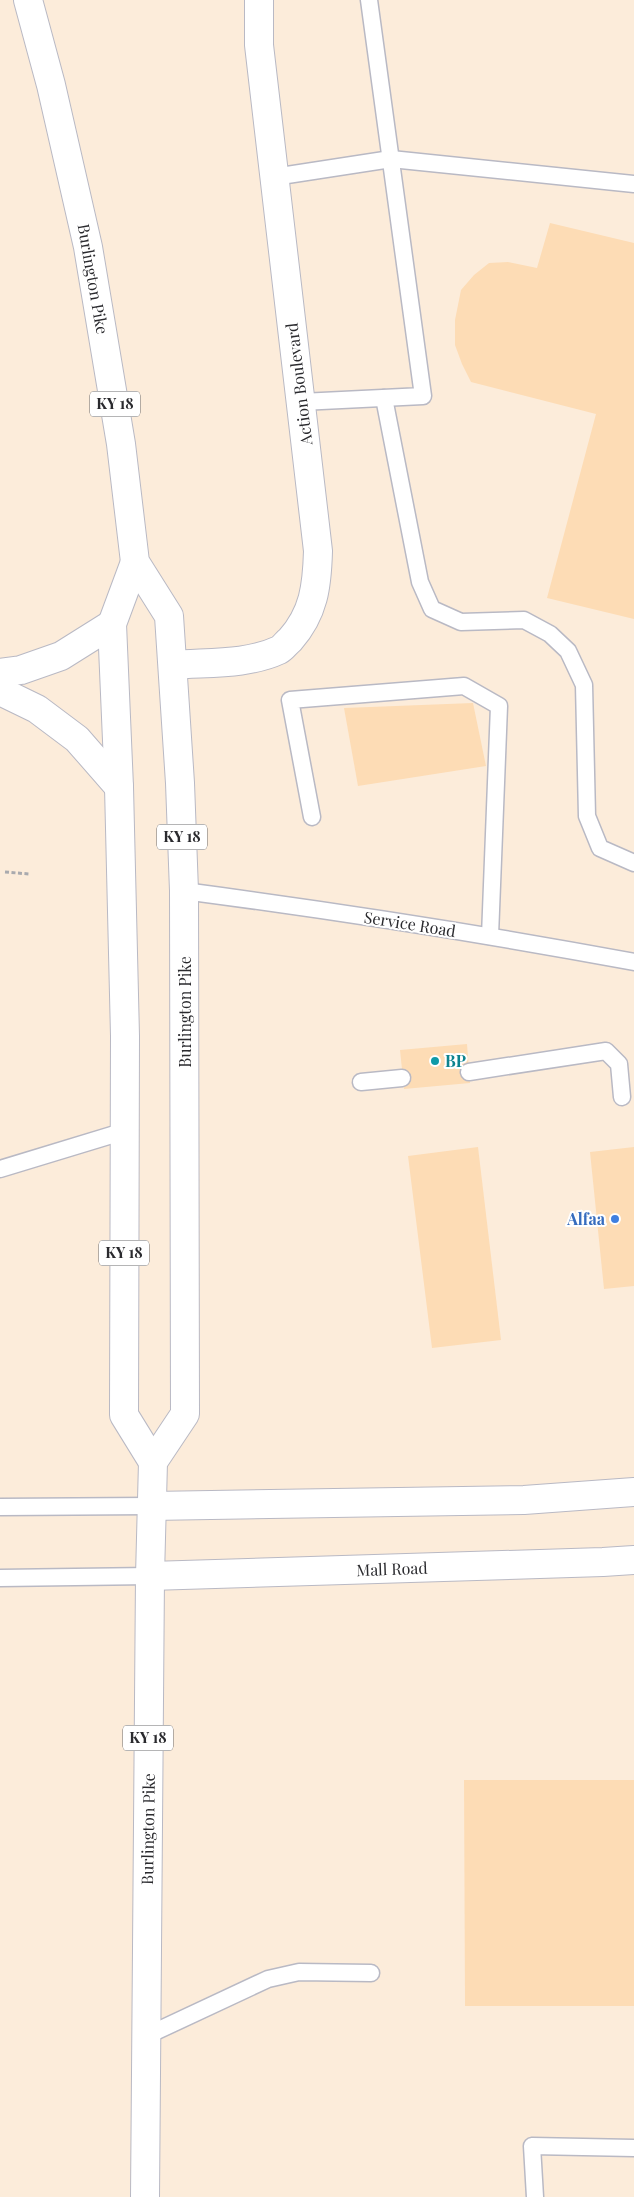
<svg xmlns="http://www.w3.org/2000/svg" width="634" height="2197" font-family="'Playfair Display',serif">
<rect width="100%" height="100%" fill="#f8f9fd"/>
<!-- commercial -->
<rect fill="#fcecda" x="0" y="0" width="634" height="2197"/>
<!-- building -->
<g fill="#fddcb5">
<path d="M550,223L634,243V619L547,598L596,414L471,382L462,364L455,345V320L461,290L474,275L489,263L508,262L537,268Z"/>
<path d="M473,703L486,766L358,786L344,708Z"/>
<path d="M467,1044L470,1083L404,1089L400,1050Z"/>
<path d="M478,1147L501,1340L432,1348L408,1156Z"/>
<path d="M634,1147V1286L604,1289L590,1152Z"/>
<path d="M464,1780H634V2006H465Z"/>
</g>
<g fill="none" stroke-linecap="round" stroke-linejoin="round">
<defs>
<g id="service">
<path d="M274,177L391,159L634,184"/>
<path d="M384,398L420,582L432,609L461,622L524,620L550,634L568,651L584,685L587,816L600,848L634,863"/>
<path d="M301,402L423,396L369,0"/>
<path d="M312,817L290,700L464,686L499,706L490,936"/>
<path d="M184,891C335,911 485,934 634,962"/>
<path d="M469,1072L606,1051L619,1064L622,1097"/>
<path d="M361,1082L402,1078"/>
<path d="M0,1169L125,1131"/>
<path d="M0,1507L151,1506"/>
<path d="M0,1578L150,1576"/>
<path d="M146,2036L268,1979L299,1972L371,1973"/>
<path d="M535,2197L532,2146L634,2148"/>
</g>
<g id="minor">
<path d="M173,665C207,662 247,665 279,650C283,648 286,643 290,640C314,613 317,586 318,551L259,45V0"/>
<path d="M0,673L21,670L61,656L112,624"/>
<path d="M0,691L37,709L77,739L119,787"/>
</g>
<g id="secondary">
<path d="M151,1506L524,1500L634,1492"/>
<path d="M150,1576L603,1562L634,1560"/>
</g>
<g id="primary">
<path d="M28,0L51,85L88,247L121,444L135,562L169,616L180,783L184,891L185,1414L153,1462L150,1576L145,2197"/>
<path d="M135,562L112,624L119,787L125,1036L124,1415L153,1462"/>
</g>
</defs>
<!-- service casing -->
<use href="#service" stroke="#b9b9c4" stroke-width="19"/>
<!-- minor casing -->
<use href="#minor" stroke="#b9b9c4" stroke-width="30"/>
<!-- secondary casing -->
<use href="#secondary" stroke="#b9b9c4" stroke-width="30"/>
<!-- primary casing -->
<use href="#primary" stroke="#b9b9c4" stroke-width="30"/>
<!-- path -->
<path stroke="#a9aaae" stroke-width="3" stroke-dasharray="4 2.5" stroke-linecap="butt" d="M5,872L29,874"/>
<!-- service -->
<use href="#service" stroke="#fff" stroke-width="16"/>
<!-- minor -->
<use href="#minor" stroke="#fff" stroke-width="28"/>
<!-- secondary -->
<use href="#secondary" stroke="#fff" stroke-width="28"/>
<!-- primary -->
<use href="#primary" stroke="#fff" stroke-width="28"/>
</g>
<!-- markers -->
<circle fill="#0f9aa8" stroke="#fff" stroke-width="2" cx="435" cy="1061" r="5"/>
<circle fill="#3f7fe0" stroke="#fff" stroke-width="2" cx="615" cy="1219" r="5"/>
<g text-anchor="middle" stroke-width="4" stroke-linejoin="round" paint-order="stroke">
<!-- shield labels -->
<g fill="#fff" stroke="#6a6a6d" stroke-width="1">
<rect x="90" y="391.5" width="50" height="25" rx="4"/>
<rect x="157" y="824.5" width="50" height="25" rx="4"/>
<rect x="99" y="1240.5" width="50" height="25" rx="4"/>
<rect x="123" y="1725.5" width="50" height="25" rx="4"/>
</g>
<g font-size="15" font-weight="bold" fill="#2a2a2e">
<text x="115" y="409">KY 18</text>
<text x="182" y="842">KY 18</text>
<text x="124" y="1258">KY 18</text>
<text x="148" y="1743">KY 18</text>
</g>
<!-- street labels -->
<g font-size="16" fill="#2a2a2e" stroke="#fff">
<text transform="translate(93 279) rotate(80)" y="6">Burlington Pike</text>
<text transform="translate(299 384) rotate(-97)" y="6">Action Boulevard</text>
<text transform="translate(410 924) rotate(9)" y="6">Service Road</text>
<text transform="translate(185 1012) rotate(-90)" y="6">Burlington Pike</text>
<text transform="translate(392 1569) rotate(-2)" y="6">Mall Road</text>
<text transform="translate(148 1829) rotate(-89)" y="6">Burlington Pike</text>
</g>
<!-- culture labels -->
<g font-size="16" font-weight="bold" fill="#0d838f" stroke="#fff" text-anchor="start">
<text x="445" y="1067">BP</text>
</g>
<!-- shop labels -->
<g font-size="16" font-weight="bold" fill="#366cbe" stroke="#fff" text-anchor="end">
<text x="605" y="1225">Alfaa</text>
</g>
</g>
</svg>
